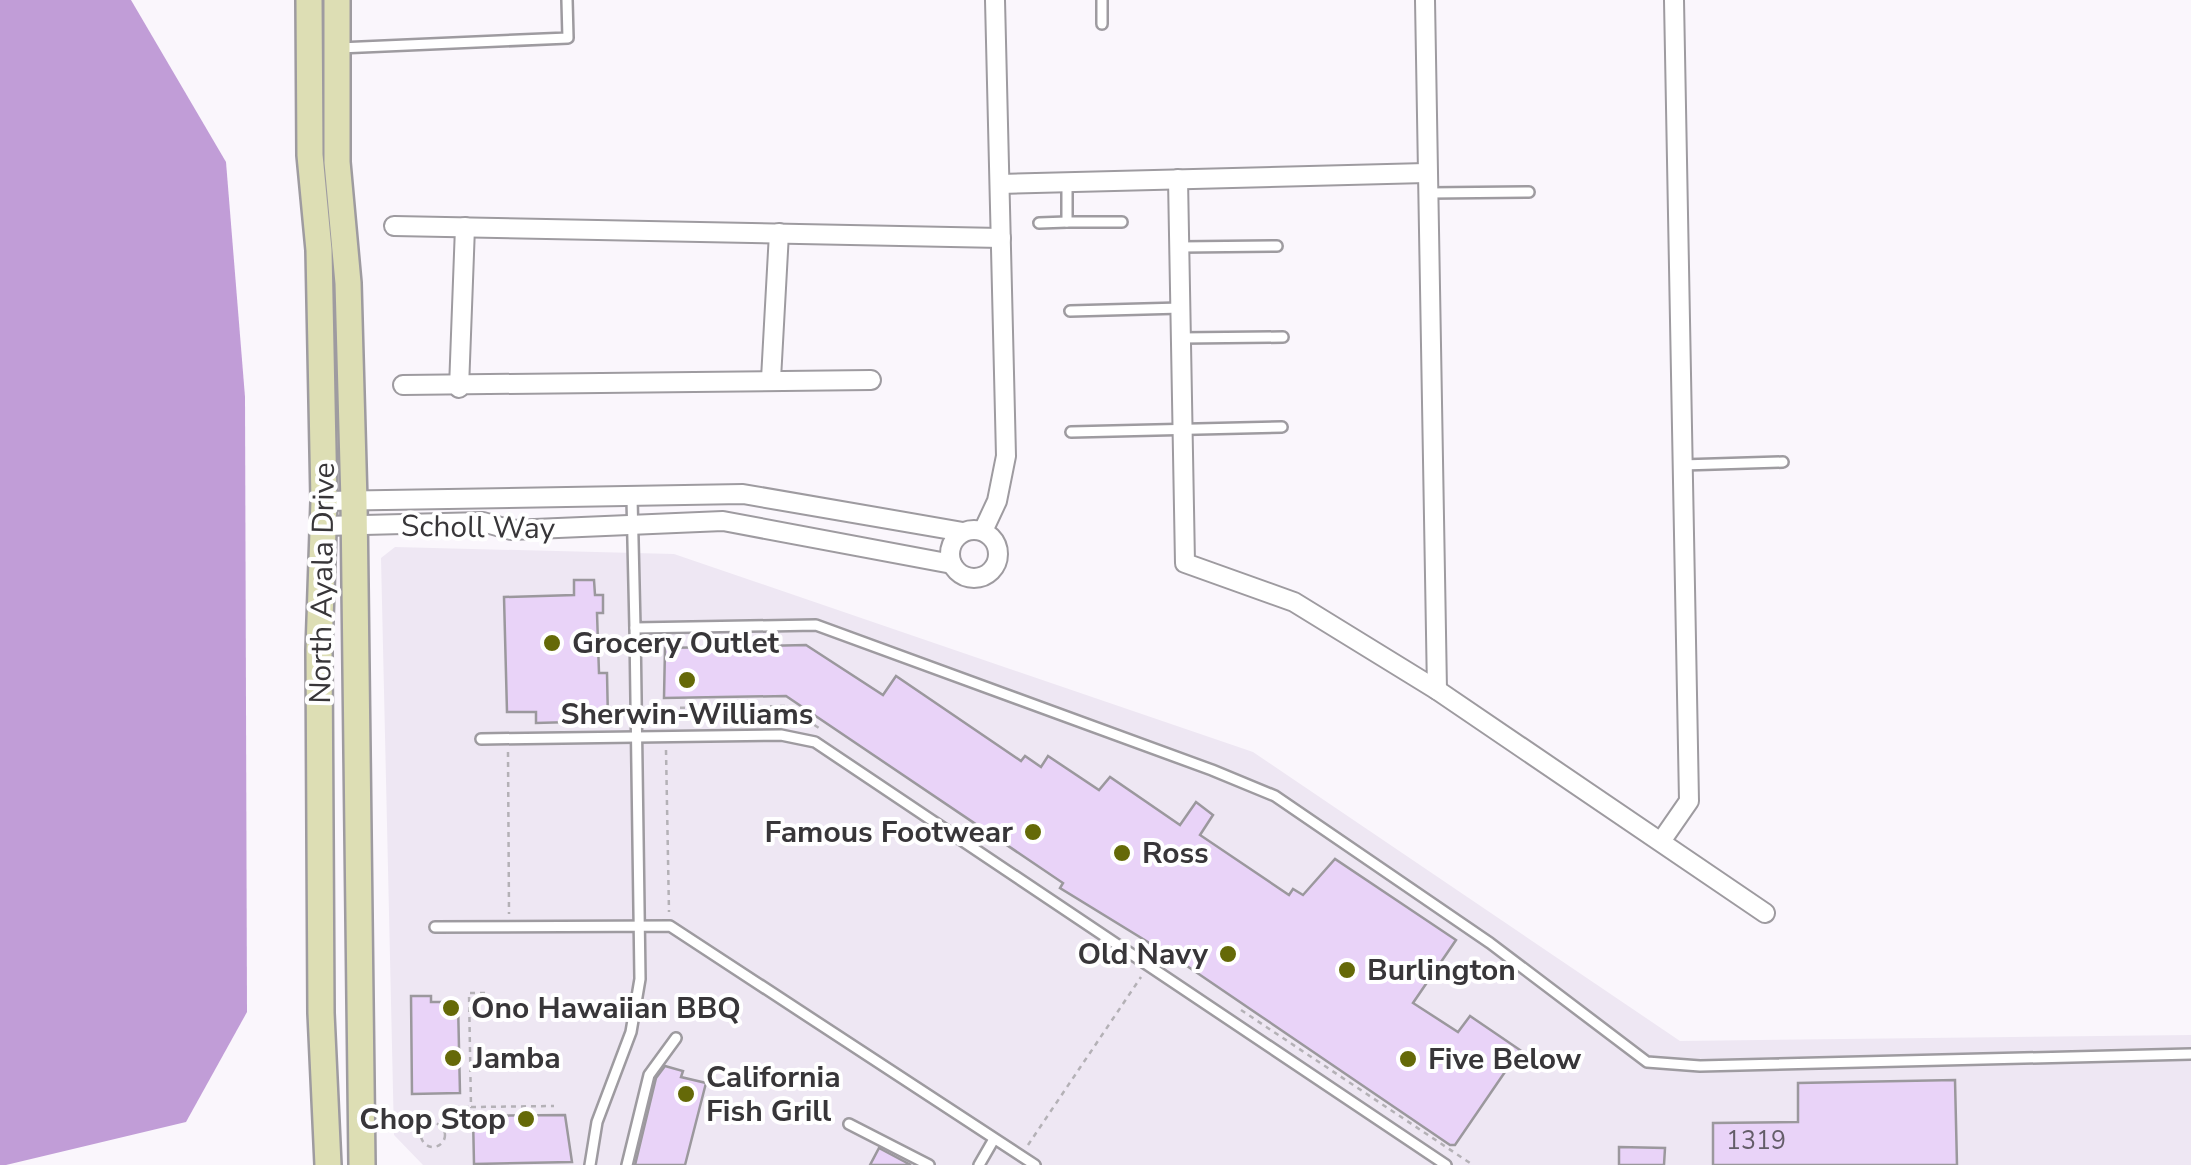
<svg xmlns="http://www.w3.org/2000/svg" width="2191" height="1165" font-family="'Nunito Sans',sans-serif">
<rect width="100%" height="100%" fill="#faf6fc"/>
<!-- built -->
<path fill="#eee7f3" d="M395,547L674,554L1253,752L1680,1041L2191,1035V1165H423L394,1135L381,558Z"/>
<!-- water -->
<path fill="#c19dd7" d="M0,0H131L226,162L245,397L247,1012L186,1122L6,1165H0Z"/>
<!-- building -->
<g fill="#e9d3f8" stroke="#9b989d" stroke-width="2.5">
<path d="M574,580H594L595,595H603V613H597L599,673H607L608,721L536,723V712H507L504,597L574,595Z"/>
<path d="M806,645L883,695L896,676L1021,761L1025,756L1041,767L1048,756L1099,790L1110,777L1180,825L1196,802L1213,815L1200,835L1289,895L1293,889L1303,895L1335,859L1456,940L1413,1003L1458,1032L1470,1016L1520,1050L1455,1145H1450L1187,966L1060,888L1063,883L786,696L664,698L665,648Z"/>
<path d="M411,996H431V1002H458L460,1093L412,1094Z"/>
<path d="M665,1066L683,1071L681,1077L706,1083L685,1165H635L656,1078Z"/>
<path d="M1955,1080L1957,1165H1713V1123L1798,1122V1083Z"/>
<path d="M565,1115L572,1162L474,1164L473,1116Z"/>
<path d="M1619,1147L1665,1148L1664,1165H1619Z"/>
<path d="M879,1148L911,1165H870Z"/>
</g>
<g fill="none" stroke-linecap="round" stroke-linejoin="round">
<defs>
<g id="service">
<path d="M1102,24V0"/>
<path d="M339,48L568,38L567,0"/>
<path d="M1067,182V222H1122"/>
<path d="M1429,193L1529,192"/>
<path d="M1039,223L1067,222"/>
<path d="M1181,247L1277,246"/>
<path d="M1070,311L1181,308"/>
<path d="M1181,338L1283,337"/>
<path d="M1071,432L1282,427"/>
<path d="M1682,465L1783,462"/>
<path d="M632,498L635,628L816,625L1212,770L1275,796L1490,943L1647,1062L1700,1066L2191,1054"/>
<path d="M481,739L781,735L815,742L1446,1165"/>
<path d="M435,927L670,926L1035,1165"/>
<path d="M849,1124L929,1165"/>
<path d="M590,1165L597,1122L631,1032L640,979L635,628"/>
<path d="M627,1165L649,1075L676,1038"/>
<path d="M979,1165L994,1139"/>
</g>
<g id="minor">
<path d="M1425,0L1437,690"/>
<path d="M1178,179L1185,563L1294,602L1437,690L1765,913"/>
<path d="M1000,184L1426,173"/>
<path d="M394,226L1001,238"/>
<path d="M771,379L779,233"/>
<path d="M403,385L871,380"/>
<path d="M459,388L465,227"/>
<path d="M324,501L743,494L963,532"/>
<path d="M324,526L483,522L511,530L723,521L952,564"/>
<circle cx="974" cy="554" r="24"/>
<path d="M983,531L997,501L1006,456L995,0"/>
<path d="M1662,840L1689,801L1674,0"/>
</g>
<g id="secondary">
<path d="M309,0L310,155L319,250L324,501L319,650L321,1013L328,1165"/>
<path d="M337,0V162L348,283L354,502L362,1165"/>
</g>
</defs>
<!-- service casing -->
<use href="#service" stroke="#9e9ba0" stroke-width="14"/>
<!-- minor casing -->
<use href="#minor" stroke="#9e9ba0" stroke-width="22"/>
<!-- secondary casing -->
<use href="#secondary" stroke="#9e9ba0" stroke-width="30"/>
<!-- path -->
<g stroke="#b4b1b6" stroke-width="2.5" stroke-dasharray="5 5" stroke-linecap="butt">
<path d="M665,723V708L785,706L819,728"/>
<path d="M666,750L669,912"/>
<path d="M508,752L509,914"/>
<path d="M485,993H469L471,1107L554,1106"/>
<path d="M1241,1010L1473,1165"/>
<circle cx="433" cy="1135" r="12"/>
<path d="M442,1126L460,1107H470"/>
<path d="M1028,1145L1141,977"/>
</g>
<!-- service -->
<use href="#service" stroke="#fff" stroke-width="9"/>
<!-- minor -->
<use href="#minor" stroke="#fff" stroke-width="18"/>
<!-- secondary -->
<use href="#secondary" stroke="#dddeb4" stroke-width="25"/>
</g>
<!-- markers -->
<g fill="#656908" stroke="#fff" stroke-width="4">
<circle cx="552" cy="643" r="10"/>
<circle cx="687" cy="680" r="10"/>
<circle cx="1033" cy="832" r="10"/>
<circle cx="1122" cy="853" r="10"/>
<circle cx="1228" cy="954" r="10"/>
<circle cx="1347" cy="970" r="10"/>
<circle cx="451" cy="1008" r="10"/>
<circle cx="453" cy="1058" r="10"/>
<circle cx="1408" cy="1059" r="10"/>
<circle cx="686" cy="1094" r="10"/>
<circle cx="526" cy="1119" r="10"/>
</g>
<g text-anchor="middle" stroke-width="8" stroke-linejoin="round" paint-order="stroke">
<!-- number labels -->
<g font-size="25" fill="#645d69">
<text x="1756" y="1149">1319</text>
</g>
<!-- street labels -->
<g font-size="30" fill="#383639" stroke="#fff">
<text transform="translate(478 527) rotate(1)" y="10">Scholl Way</text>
<text transform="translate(322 583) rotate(-89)" y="10">North Ayala Drive</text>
</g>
<!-- poi labels -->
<g font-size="30" font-weight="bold" fill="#383639" stroke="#fff" text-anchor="start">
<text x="572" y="653">Grocery Outlet</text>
<text x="687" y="724" text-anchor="middle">Sherwin-Williams</text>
<text x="1013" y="842" text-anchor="end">Famous Footwear</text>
<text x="1142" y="863">Ross</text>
<text x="1208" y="964" text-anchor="end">Old Navy</text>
<text x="1367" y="980">Burlington</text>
<text x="471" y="1018">Ono Hawaiian BBQ</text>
<text x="473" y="1068">Jamba</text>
<text x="1428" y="1069">Five Below</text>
<text x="706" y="1087">California<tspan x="706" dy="34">Fish Grill</tspan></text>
<text x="506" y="1129" text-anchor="end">Chop Stop</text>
</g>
</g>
</svg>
